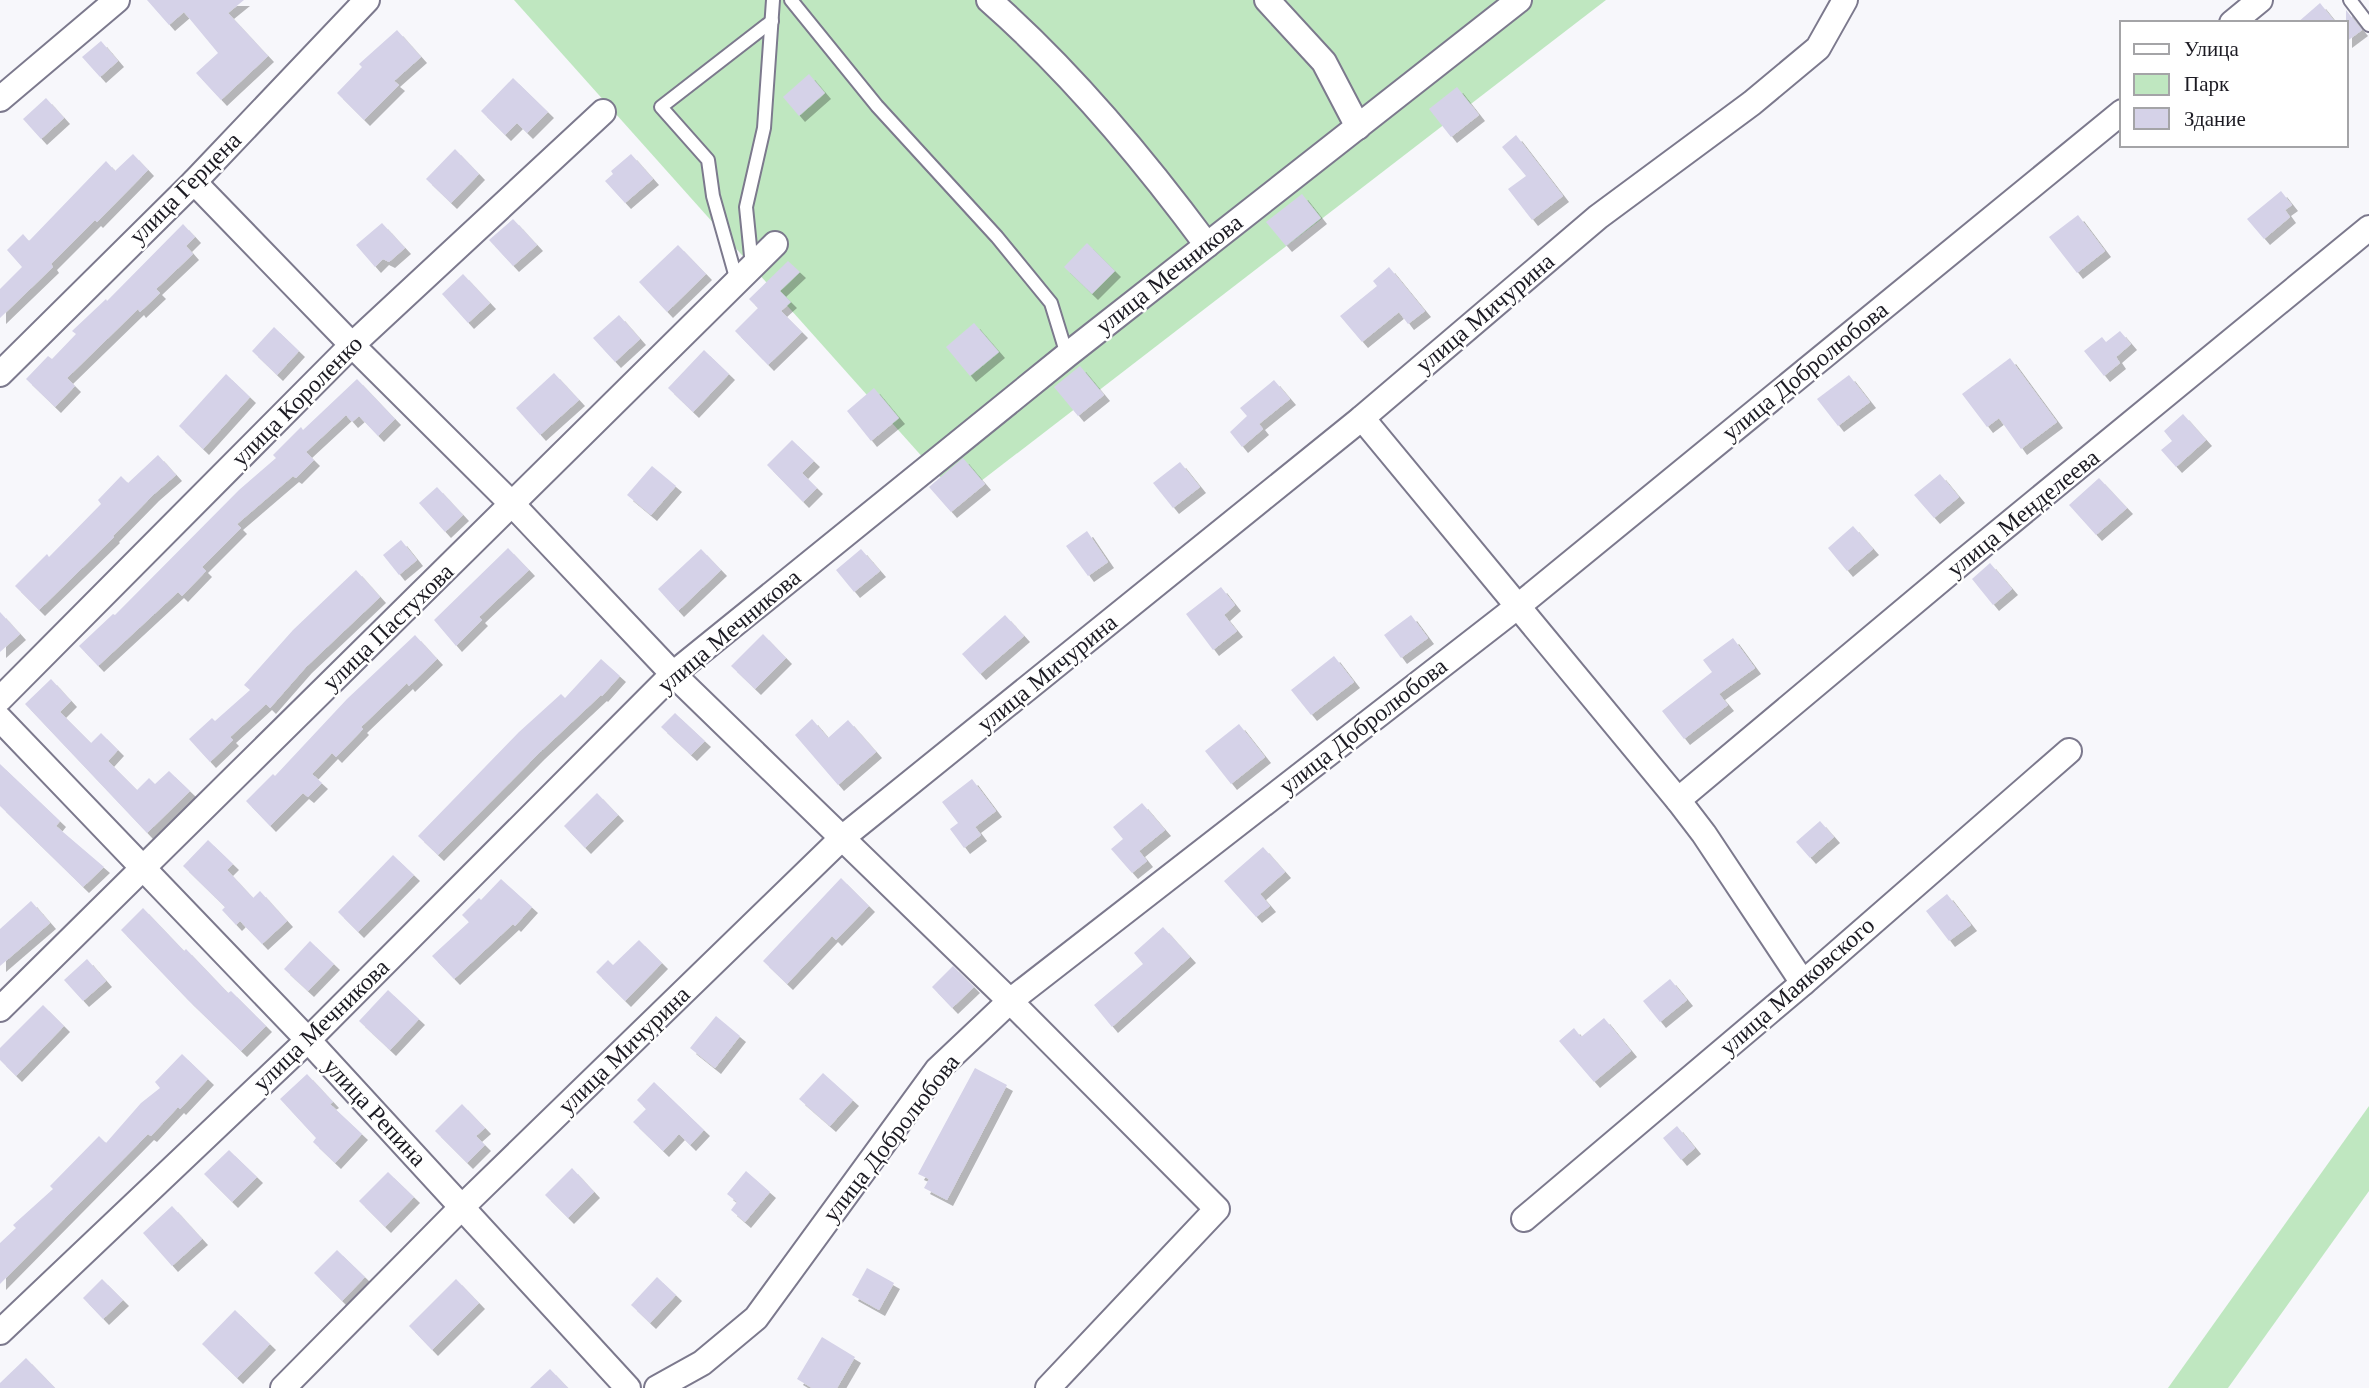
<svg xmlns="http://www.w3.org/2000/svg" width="2369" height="1388" font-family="Georgia,serif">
<defs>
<filter id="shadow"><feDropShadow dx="6" dy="6" stdDeviation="0" flood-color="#0004"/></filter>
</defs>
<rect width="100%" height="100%" fill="#f7f7fb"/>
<!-- green -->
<g fill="#bfe7c0">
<path d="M514,0H1606L959,498Z"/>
<path d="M2369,1106V1191L2228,1388H2168Z"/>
</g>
<!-- building -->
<g fill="#d5d2e8" filter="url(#shadow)">
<path d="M147,0H244L228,13L268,56L221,100L196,73L218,53L184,12L169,25Z"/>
<path d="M2320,3L2336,23H2297Z"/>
<path d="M2346,10L2362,30L2346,42Z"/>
<path d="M397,30L421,57L394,81L399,85L364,120L337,93L362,67L359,64Z"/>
<path d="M101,41L118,61L100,77L82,57Z"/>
<path d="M809,74L825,93L799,116L783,97Z"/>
<path d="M513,78L548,112L527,133L517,123L505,135L481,111Z"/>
<path d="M1457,87L1479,115L1451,137L1429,109Z"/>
<path d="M46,98L64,118L41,139L23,119Z"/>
<path d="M1516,135L1563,196L1532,220L1508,189L1526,176L1502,147Z"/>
<path d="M455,149L479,174L451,203L426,179Z"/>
<path d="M133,154L148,170L97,222L95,220L51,264L53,267L0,318V289L22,267L7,250L23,234L29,241L106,161L115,171Z"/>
<path d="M631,154L653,179L625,203L605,181L613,174L611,171Z"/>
<path d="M2281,191L2292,205L2285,210L2290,217L2264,239L2247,219Z"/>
<path d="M1302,194L1321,218L1286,246L1266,222Z"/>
<path d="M2078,215L2105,251L2077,273L2049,237Z"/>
<path d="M513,219L537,245L513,266L489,240Z"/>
<path d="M382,223L405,248L389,262L383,259L375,267L356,245Z"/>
<path d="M183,224L195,237L186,246L193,254L156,289L160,293L140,312L138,309L67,378L75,386L55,407L26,379L48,356L52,359L76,334L72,331L106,299L107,301Z"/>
<path d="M1087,243L1115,271L1092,294L1064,267Z"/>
<path d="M678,245L706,274L667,312L639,282Z"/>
<path d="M788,261L800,272L780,291L791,302L781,311L802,332L768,365L735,331L758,308L749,299Z"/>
<path d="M1389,267L1425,311L1408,324L1399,312L1362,342L1340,316L1377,286L1373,281Z"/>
<path d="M463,274L490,303L468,323L442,294Z"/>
<path d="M619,315L640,339L615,362L593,338Z"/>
<path d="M974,323L999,352L970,376L946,347Z"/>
<path d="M274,327L299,351L277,375L252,351Z"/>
<path d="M2120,331L2131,344L2116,357L2120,363L2104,376L2084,351L2102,337L2106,342Z"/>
<path d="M704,350L729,374L693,412L668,388Z"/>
<path d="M2010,358L2057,422L2021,449L1999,418L1987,427L1962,394Z"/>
<path d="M1080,366L1104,395L1078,416L1054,387Z"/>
<path d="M554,373L579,400L540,435L516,408Z"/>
<path d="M226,374L250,397L203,449L179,426Z"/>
<path d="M1849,375L1870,402L1838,426L1817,399Z"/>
<path d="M357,379L395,419L378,436L359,416L352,422L346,415L306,452L314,460L296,478L293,476L237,524L241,528L202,567L206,571L182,596L178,592L98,666L79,646L113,614L115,615L239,490L276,458L273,455L301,427L303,430Z"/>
<path d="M1274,380L1290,399L1259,424L1263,429L1242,447L1230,432L1247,416L1240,408Z"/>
<path d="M874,388L899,418L871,441L847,411Z"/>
<path d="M2183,414L2206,440L2176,467L2161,450L2172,441L2164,431Z"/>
<path d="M792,440L814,461L802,473L817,488L803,502L767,465Z"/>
<path d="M158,455L176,475L153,495L113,536L114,537L39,610L15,586L47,554L49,557L101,504L98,500L121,476L128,483Z"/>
<path d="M963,458L985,484L951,512L929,487Z"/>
<path d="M1180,462L1200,487L1173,508L1153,483Z"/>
<path d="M652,466L676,486L651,515L627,495Z"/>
<path d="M1940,474L1959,497L1934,518L1914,495Z"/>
<path d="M2099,478L2127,508L2096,535L2069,505Z"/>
<path d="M437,487L463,515L445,532L419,503Z"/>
<path d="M1853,526L1873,549L1847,571L1828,548Z"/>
<path d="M1087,531L1108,562L1088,576L1066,546Z"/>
<path d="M401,540L417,560L399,575L383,555Z"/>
<path d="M508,548L529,570L479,617L482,620L456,646L434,620Z"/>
<path d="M701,549L721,570L678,611L658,589Z"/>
<path d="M861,549L880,571L854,592L836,570Z"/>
<path d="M1990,563L2012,589L1993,605L1972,579Z"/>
<path d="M356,570L380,597L306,667L270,708L266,704L230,737L233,740L210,762L189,739L212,718L215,721L250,690L244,685L293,630Z"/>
<path d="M1221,587L1235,605L1224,615L1237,631L1213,650L1186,614Z"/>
<path d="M0,612L20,634L0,652Z"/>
<path d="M1005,615L1024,636L980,674L962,654Z"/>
<path d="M1411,615L1428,638L1401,658L1384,635Z"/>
<path d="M763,634L786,658L755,689L731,666Z"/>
<path d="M415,635L437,659L409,686L407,683L361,727L363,729L336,757L332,753L312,774L322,783L308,797L303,793L270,826L246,801L273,774L275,776L347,699Z"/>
<path d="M1733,638L1755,668L1719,694L1728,705L1684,739L1662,711L1712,672L1703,660Z"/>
<path d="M1334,656L1354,682L1311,715L1291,690Z"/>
<path d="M601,659L620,676L602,696L601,695L539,753L438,855L418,836L519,732L561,694L565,698Z"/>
<path d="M51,679L71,701L60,712L91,743L101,733L118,750L108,761L137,790L149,778L155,784L169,771L190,791L147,833L25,704Z"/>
<path d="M675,713L705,741L691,755L661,727Z"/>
<path d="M812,719L828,738L848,720L876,752L838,785L795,735Z"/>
<path d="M1239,724L1265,757L1231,784L1205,751Z"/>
<path d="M0,764L60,821L56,826L104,867L83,887L0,806Z"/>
<path d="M972,779L996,811L975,827L981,835L964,848L950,829L958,823L942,802Z"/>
<path d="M597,793L618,815L585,848L564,826Z"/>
<path d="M1142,803L1165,830L1139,851L1147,861L1132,873L1111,849L1123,839L1113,827Z"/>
<path d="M1820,821L1834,837L1810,858L1796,842Z"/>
<path d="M208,840L233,864L227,870L253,898L260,891L287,921L262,944L240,921L236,925L222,910L225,907L183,866Z"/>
<path d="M1263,847L1285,872L1260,894L1270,906L1256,917L1224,881Z"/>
<path d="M393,855L414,875L358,932L338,912Z"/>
<path d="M841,878L869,906L836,940L832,936L787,984L763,961Z"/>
<path d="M501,879L532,907L515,926L513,924L454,979L432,956L469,922L462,915L479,898L481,900Z"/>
<path d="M1947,894L1971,925L1949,941L1926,911Z"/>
<path d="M31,901L50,923L0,966V929Z"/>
<path d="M143,908L184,951L186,949L228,993L231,991L266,1026L241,1051L188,1000L121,930Z"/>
<path d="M1163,927L1190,957L1112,1027L1094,1005L1143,964L1134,953Z"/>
<path d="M639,940L662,963L625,1001L596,972L608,960L613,965Z"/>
<path d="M310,941L334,964L308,991L284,969Z"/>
<path d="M87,959L106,981L83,1001L64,980Z"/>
<path d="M953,966L974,987L952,1008L932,987Z"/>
<path d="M1670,979L1687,1000L1660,1022L1643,1001Z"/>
<path d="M388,990L419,1019L390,1050L359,1021Z"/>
<path d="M43,1005L64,1026L16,1076L0,1060V1048Z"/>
<path d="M716,1016L740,1036L715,1068L690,1048Z"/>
<path d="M1604,1018L1631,1051L1594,1082L1559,1041L1574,1028L1581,1037Z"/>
<path d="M182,1054L208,1079L180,1109L178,1107L151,1136L148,1134L0,1284V1243L16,1228L13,1225L53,1189L50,1186L99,1136L106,1143L141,1103L160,1088L155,1082Z"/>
<path d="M975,1068L1007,1085L947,1200L924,1188L929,1179L918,1174Z"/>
<path d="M823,1073L853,1100L830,1126L799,1099Z"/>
<path d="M307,1074L333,1102L330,1104L362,1134L335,1163L313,1142L316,1138L280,1099Z"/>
<path d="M654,1082L704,1130L690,1145L679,1134L663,1151L633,1122L646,1109L637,1100Z"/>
<path d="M462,1104L485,1128L476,1136L485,1145L467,1163L435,1131Z"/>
<path d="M1677,1126L1695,1148L1681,1160L1663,1138Z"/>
<path d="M229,1150L257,1177L232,1202L204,1174Z"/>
<path d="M572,1168L594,1192L568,1218L545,1195Z"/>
<path d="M746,1171L770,1192L745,1222L731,1210L737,1202L727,1194Z"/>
<path d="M388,1172L414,1197L385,1227L359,1201Z"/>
<path d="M172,1206L202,1239L172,1266L143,1233Z"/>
<path d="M337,1250L365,1277L342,1301L314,1273Z"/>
<path d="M867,1268L894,1283L879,1310L852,1295Z"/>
<path d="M657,1277L676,1295L650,1323L631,1305Z"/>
<path d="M102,1279L123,1300L103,1319L83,1298Z"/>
<path d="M456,1279L479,1303L432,1350L409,1326Z"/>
<path d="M235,1310L270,1344L237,1378L202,1344Z"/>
<path d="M822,1337L855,1357L837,1388H812L797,1379Z"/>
<path d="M26,1358L55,1388H0V1383Z"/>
<path d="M550,1369L568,1388H530Z"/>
</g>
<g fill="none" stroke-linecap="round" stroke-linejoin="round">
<defs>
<g id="lane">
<path d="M791,0L877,106L997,237L1051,303L1067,355"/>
<path d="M2350,0L2369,25"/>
<path d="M752,266L746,207L764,128L773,0"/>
<path d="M737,281L713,196L708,160L661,107L772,21"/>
</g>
<g id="street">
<path d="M989,0C1071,72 1142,157 1207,245"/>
<path d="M1267,0L1324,62L1358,127"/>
<path d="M2232,23L2260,0"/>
<path d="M0,99L117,0"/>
<path d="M194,182L352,345L513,505L673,674L1010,1001L1217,1209L1048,1388"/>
<path d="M0,374L194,182L367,0"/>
<path d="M1362,418L1678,800L1704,834L1803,983"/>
<path d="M0,699L352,345L603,112"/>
<path d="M0,719L308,1040L628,1388"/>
<path d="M1678,800L1961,563L2369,228"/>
<path d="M0,1009L775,244"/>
<path d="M1524,1219L1803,983L2069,751"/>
<path d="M0,1332L308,1040L673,674L1067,355L1519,0"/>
<path d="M283,1388L463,1206L842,838L1362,418L1598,217L1752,103L1818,48L1845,0"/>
<path d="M657,1388L702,1363L756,1318L937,1070L1010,1001L1517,607L2122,112"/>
</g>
</defs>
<!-- lane casing -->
<use href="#lane" stroke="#7c798d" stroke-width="16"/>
<!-- street casing -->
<use href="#street" stroke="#7c798d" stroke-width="28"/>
<!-- lane -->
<use href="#lane" stroke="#fff" stroke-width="12"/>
<!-- street -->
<use href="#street" stroke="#fff" stroke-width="24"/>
</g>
<g text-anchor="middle" stroke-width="5" stroke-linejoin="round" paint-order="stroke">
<!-- street labels -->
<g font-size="24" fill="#1c1b23" stroke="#fff">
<text transform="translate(185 188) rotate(-45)" y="8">улица Герцена</text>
<text transform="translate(1169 274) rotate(-38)" y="8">улица Мечникова</text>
<text transform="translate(1485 313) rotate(-40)" y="8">улица Мичурина</text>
<text transform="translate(1805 371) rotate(-39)" y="8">улица Добролюбова</text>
<text transform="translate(297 401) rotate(-45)" y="8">улица Короленко</text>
<text transform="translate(2023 513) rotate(-39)" y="8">улица Менделеева</text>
<text transform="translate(388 627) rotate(-44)" y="8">улица Пастухова</text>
<text transform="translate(729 631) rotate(-40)" y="8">улица Мечникова</text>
<text transform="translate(1047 673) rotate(-39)" y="8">улица Мичурина</text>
<text transform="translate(1363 726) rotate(-38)" y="8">улица Добролюбова</text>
<text transform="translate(1797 986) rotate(-41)" y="8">улица Маяковского</text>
<text transform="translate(321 1025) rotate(-44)" y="8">улица Мечникова</text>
<text transform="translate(624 1050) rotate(-44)" y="8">улица Мичурина</text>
<text transform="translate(375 1112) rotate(47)" y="8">улица Репина</text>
<text transform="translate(891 1138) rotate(-52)" y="8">улица Добролюбова</text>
</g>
</g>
<!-- legend -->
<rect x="2120" y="21" width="228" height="126" fill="#ffffff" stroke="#a4a4a7" stroke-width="2"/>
<rect x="2134" y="44" width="35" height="10" fill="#ffffff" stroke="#a4a4a7" stroke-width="2"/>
<text x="2184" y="56" font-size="21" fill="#1c1b23">Улица</text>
<rect x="2134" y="74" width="35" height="21" fill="#bfe7c0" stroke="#a4a4a7" stroke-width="2"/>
<text x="2184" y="91" font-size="21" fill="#1c1b23">Парк</text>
<rect x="2134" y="108" width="35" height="21" fill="#d5d2e8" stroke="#a4a4a7" stroke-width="2"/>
<text x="2184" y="126" font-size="21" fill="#1c1b23">Здание</text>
</svg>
